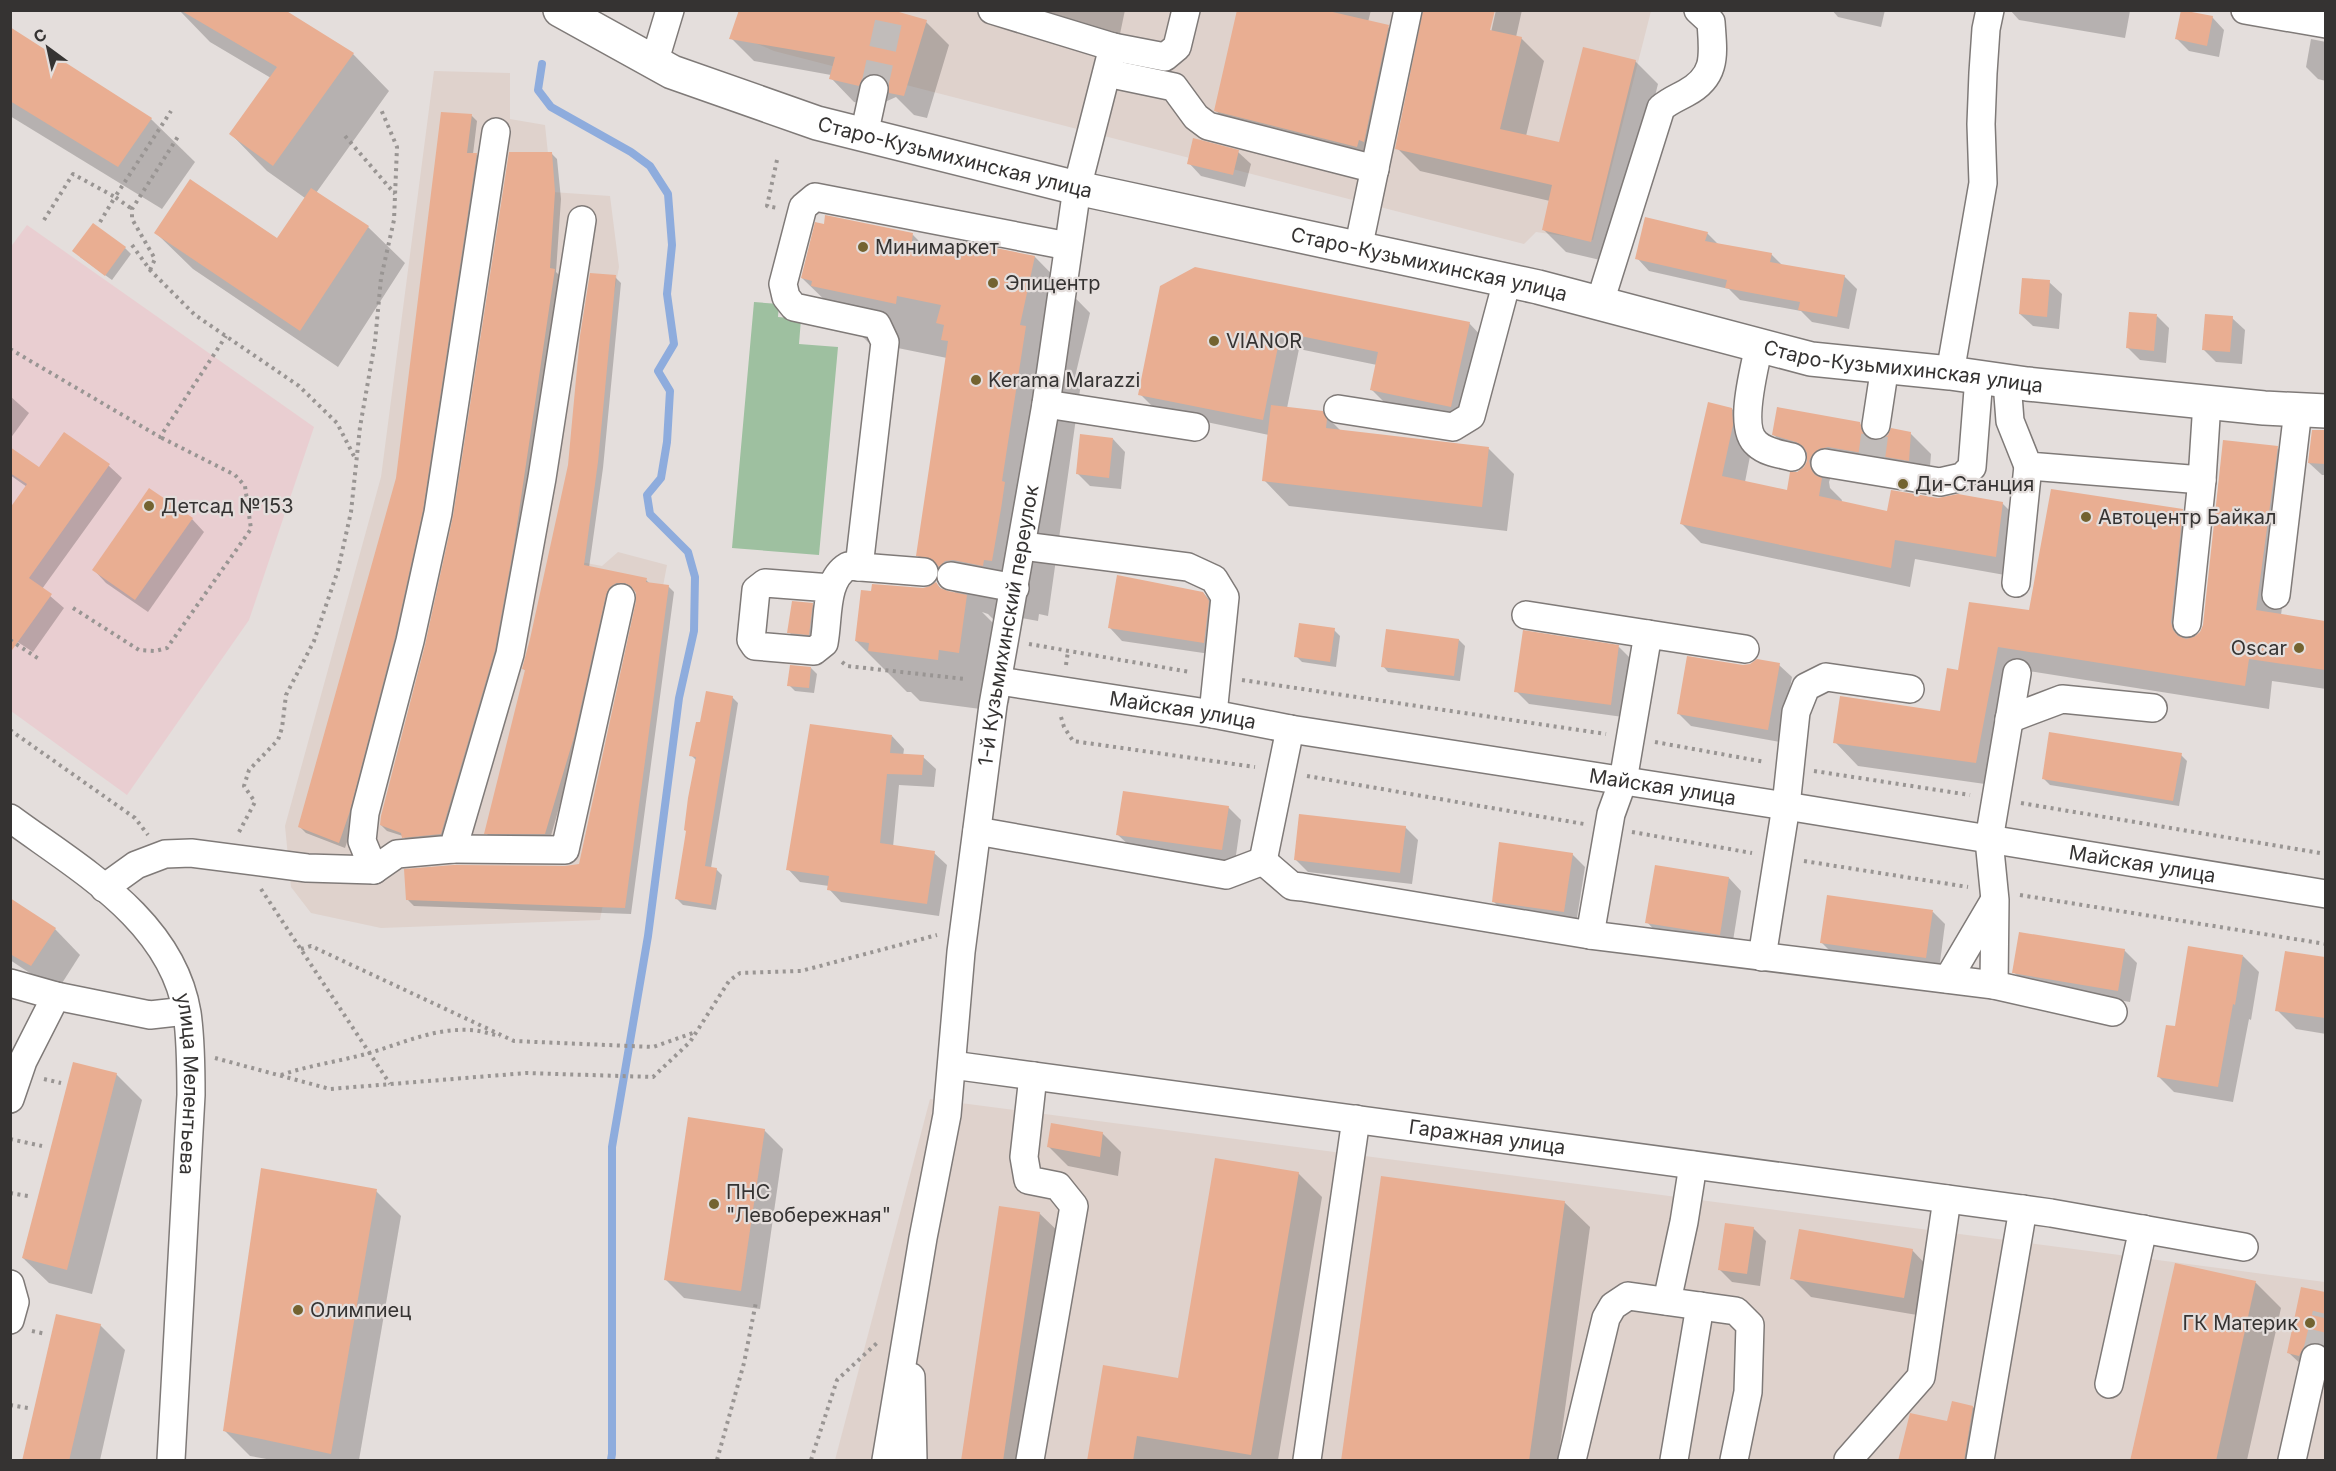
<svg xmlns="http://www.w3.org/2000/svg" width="2336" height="1471" font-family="Inter,sans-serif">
<rect width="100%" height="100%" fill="#e4dedc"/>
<!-- built -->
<g fill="#dfd2cc">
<path d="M740,10L1651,11L1593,240L1536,232L1524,244L774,51L732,33Z"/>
<path d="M434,71L510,73V119L545,125L552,192L610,196L619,267L595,394L570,560L602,566L618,552L667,565L600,920L381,928L311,913L291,887L285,826L381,477Z"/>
<path d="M930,1099L2325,1282V1460H835Z"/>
</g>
<!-- education -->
<path fill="#e9ced1" d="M27,225L314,427L249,620L127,795L11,711L10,248Z"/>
<!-- green -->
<path fill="#9ec0a0" d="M754,302L779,304L778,317L801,319L799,344L838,347L819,555L732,548Z"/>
<!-- shadow -->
<g fill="#0003">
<path d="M179,10H282L353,54L389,91L316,193L368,227L405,263L338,367L193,269L156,233L277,240L305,198L267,171L231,134L271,78L210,42Z"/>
<path d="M1014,10H1125L1120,34Z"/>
<path d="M1238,10H1371L1368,22L1388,27L1411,50L1387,164L1239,133L1216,111Z"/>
<path d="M1496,10H1522L1516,37L1521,38L1544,61L1526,136L1560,144L1635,61L1658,84L1613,263L1566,252L1543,229L1550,201L1420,171L1397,148L1487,37H1490Z"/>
<path d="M1832,10H1885L1881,27L1838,17Z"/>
<path d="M2010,10H2130V11L2125,38L2019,20Z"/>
<path d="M2212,17L2224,30L2219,57L2189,51L2177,39Z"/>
<path d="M926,22L949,45L927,118L914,115L896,97L885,102L882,108L854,102L831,78V75L754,61L731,38Z"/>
<path d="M10,29L151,119L195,162L162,209L10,116Z"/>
<path d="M2311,39L2326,42V81L2318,79L2306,67Z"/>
<path d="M471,115L477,121L473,154H476L482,160L428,517L354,821L345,848L306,833L300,827L397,478Z"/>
<path d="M1238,152L1251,164L1245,187L1201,176L1189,163Z"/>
<path d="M551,153L557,159L561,199L556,272L560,276L500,657L447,840L409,843L403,836L387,831L381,825Z"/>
<path d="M1707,233L1719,245L1771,254L1782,265L1844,276L1857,289L1849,329L1812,322L1801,311L1740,300L1729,289L1649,271L1637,258Z"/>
<path d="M913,235L923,245L965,254L1035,257L1090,313L1075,377L1081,383L1048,616L1039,614L1038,621L1010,616L995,621L988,614L982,612L1017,647L1009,703L989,700L988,710L920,701L911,692H907L856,641L923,589L936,584L944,591L957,595L917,555L947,358L868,342L802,278Z"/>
<path d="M125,248L131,254L112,280L80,257Z"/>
<path d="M615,277L621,283L603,468L589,568L646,580L650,584L668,586L674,592L631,914L414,906L408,900L580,865L638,602L636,590L632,588L622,589L550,839H492L486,833L526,672L524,669Z"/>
<path d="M2049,282L2062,294L2059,329L2033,326L2020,314Z"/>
<path d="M1162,287L1469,323L1486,341L1469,423L1389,407L1371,389L1377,365L1299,349L1287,408L1322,412L1341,431L1489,449L1514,474L1507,531L1289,506L1264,480L1269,435L1158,412L1140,394Z"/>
<path d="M2157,316L2169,328L2166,363L2140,360L2128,348Z"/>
<path d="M2232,318L2245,330L2242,364L2216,362L2203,349Z"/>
<path d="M10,396L29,413L10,439Z"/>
<path d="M1732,409L1752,429V446L1745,482L1788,491L1797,473L1805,468L1809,459L1794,455L1774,435L1860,424L1877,441L1911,434L1931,454L1929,480L1832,474L1829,482L1830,488L1842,500L1841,503L1889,513L1938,499L2002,503L2022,523L2016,577L1915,559L1910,587L1701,543L1681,523Z"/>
<path d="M2313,431L2326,432V475H2322L2309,463Z"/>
<path d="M64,434L109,466L122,478L42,589L64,608L33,652L10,637L27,487L10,475V449L40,469Z"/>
<path d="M1113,439L1125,452L1121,489L1090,486L1078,474Z"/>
<path d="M2277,448L2301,471L2281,615L2326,622V689L2272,681L2269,709L2022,670L1999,786L1858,766L1835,742L1941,713L1960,672L2030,611L2182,511L2206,535L2195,638L2201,633Z"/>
<path d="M192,519L204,532L148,612L106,583L94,570Z"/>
<path d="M1203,593L1216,606L1217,655L1122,641L1110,628Z"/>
<path d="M812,604L818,610L815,640L795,638L789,632Z"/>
<path d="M1334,630L1340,636L1336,667L1302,662L1296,656Z"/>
<path d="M1524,632L1619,647L1631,659L1623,717L1529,704L1516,691Z"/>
<path d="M1459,640L1465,646L1460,681L1388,672L1383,666Z"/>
<path d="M1779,665L1792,677L1780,742L1691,726L1678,713L1743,666Z"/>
<path d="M811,668L817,674L814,693L795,691L789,685Z"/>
<path d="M732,697L738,703L711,868L716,869L722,875L716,910L683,905L677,899L697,761L691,755L701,724Z"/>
<path d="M892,736L904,749L903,756L923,757L936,769L934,787L899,785L893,847L934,853L947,865L939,916L841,902L829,889V886L800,882L788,869Z"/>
<path d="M2181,755L2187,761L2179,806L2050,785L2044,779Z"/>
<path d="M1228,807L1241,820L1235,862L1131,847L1118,835Z"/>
<path d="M1405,827L1418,840L1412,884L1308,872L1296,860Z"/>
<path d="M1572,854L1585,867L1576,924L1506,914L1494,902Z"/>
<path d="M1729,878L1741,891L1732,947L1659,935L1647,922Z"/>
<path d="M10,900L55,929L80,955L57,991L10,960Z"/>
<path d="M1933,912L1945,924L1939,970L1834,955L1821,942Z"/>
<path d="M2124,950L2137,963L2130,1002L2026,985L2014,972Z"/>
<path d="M2286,952L2326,959V1034L2296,1029L2277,1010Z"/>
<path d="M2243,956L2259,972L2251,1020L2249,1019L2233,1102L2174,1092L2158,1076L2176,1028Z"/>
<path d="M116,1074L142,1100L92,1294L49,1283L23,1258Z"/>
<path d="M764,1130L783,1149L760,1309L684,1298L665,1279Z"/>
<path d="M1102,1133L1121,1152L1118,1176L1068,1166L1049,1147Z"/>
<path d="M1298,1173L1322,1197L1278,1460H1088L1179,1379Z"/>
<path d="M376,1191L401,1216L359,1460H272L250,1456L225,1431Z"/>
<path d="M1564,1202L1590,1227L1558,1460H1343Z"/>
<path d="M1039,1213L1065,1238L1031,1460H963Z"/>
<path d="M1753,1228L1766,1241L1760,1286L1732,1282L1720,1270Z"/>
<path d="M1912,1250L1931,1270L1923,1316L1811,1297L1792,1278Z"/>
<path d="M2176,1265L2256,1283L2281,1308L2247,1460H2131Z"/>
<path d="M2302,1289L2326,1294V1358L2305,1368L2289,1353Z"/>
<path d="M100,1325L125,1350L100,1460H24Z"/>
<path d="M1973,1407L1998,1432L1993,1460H1899L1911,1415L1948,1423Z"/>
</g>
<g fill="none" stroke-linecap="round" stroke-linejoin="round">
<!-- stream -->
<path stroke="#8eacdd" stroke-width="8" d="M542,64L538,90L551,107L631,152L650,166L668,194L672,245L667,294L674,344L658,371L670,391L667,442L661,478L647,495L650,514L688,552L695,577L694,631L679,698L648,936L612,1147V1454L611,1460"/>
</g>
<!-- building -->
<g fill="#e9ae92">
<path d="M180,10H285L354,53L273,166L229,134L277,67Z"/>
<path d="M739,10H892L927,20L904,96L889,93V84L884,77L878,74H869L862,79L859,86L829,79L835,57L729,39Z"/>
<path d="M1237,10H1324L1389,25L1364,142L1359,140L1357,147L1214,111Z"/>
<path d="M1423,10H1495L1490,30L1522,37L1500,129L1559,142L1583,47L1636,60L1591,242L1542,230L1552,185L1395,149Z"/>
<path d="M2181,10L2213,16L2207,46L2175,39Z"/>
<path d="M10,27L152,118L118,167L10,101Z"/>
<path d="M441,112L472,114L467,153H477L423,510L395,637L349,814L339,843L298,827L396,478Z"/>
<path d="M1193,138L1239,150L1233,175L1187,164Z"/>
<path d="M509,152H552L555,192L550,268L555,269L514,545L495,650L441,834L402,838L401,833L380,825L381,816L425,645L453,516Z"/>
<path d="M190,179L277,238L311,188L369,226L300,331L154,233Z"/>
<path d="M825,215L913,233L912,241L964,252L966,242L1035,256L1020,325L1026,326L1002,481L1005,482L1001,509L992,561L984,560L983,566L953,560L945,561L939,567L932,559L916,556L948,341L941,340L944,325L936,323L941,305L897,296L896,304L811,286L812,281L801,278L815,222L824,224Z"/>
<path d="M1645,217L1708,232L1705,241L1772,253L1770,262L1845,275L1837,317L1798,310L1800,302L1725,288L1727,280L1635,259Z"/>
<path d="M93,223L126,247L105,276L72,251Z"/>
<path d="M1195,267L1470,322L1451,407L1370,390L1378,352L1281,332L1263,420L1138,395L1160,286Z"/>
<path d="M590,273L616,275L598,462L584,565L647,578L646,582L669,585L625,908L406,900L404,869L454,865L565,866L579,864L636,601V593L631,586L625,583H616L609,588L606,595L574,737L545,834H484L525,670L522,669L530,639L568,465L580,336Z"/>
<path d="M2022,278L2050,280L2047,317L2019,314Z"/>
<path d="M2129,312L2157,314L2154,351L2126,348Z"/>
<path d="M2205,314L2233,316L2230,352L2202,350Z"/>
<path d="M1708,402L1732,408L1733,425L1722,476L1787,490L1790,472H1797L1804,467L1807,461V453L1803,446L1796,442L1772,435L1777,407L1860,422L1862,431L1866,437L1873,440L1882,439L1888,435L1891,428L1911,432L1909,461L1828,447L1819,449L1813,454L1809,461L1811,469L1815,475L1822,478L1819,496L1887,511L1891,490L1938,498L1958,494L2003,502L1996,557L1895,540L1891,568L1680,524Z"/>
<path d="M1271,405L1323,411L1327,419L1326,428L1489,447L1482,507L1262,481Z"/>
<path d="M2312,430H2325V464L2308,463Z"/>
<path d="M64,432L110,464L29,578L52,594L10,653V508L27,484L10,473V447L39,467Z"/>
<path d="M1080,434L1113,438L1109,478L1076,474Z"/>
<path d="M2223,440L2278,446L2256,610L2325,621V670L2249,659L2245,686L1998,647L1976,763L1833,743L1840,696L1940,711L1947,668L1958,670L1969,602L2029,610L2051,489L2183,509L2171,622L2173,630L2178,636L2186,639L2194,637L2200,632L2203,625Z"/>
<path d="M149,488L193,518L135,600L92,570Z"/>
<path d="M1117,575L1203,592L1209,601L1204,643L1108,628Z"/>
<path d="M936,582L940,588L948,591L967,595L959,653L939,650L938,660L868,651L869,643L855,641L861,590L871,591L872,584L923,588L930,586Z"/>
<path d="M792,601L813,603L809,635L787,633Z"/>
<path d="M1299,623L1335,628L1330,662L1294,657Z"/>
<path d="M1386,629L1459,639L1454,676L1381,667Z"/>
<path d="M1523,630L1619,645L1611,705L1514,692Z"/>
<path d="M1687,656L1743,665L1750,664L1757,659L1780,663L1768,730L1677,714Z"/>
<path d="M790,665L811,667L809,688L787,686Z"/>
<path d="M706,691L733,696L705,866L717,868L711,905L675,899L686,831L684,830L688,798L696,757L689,756L696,722H700Z"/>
<path d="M810,724L892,735L890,753L924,755L922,775L887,774L880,843L935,851L927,904L827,890L829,876L786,870Z"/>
<path d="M2049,732L2182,753L2173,801L2042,779Z"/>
<path d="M1123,791L1229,806L1222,850L1116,835Z"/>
<path d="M1299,814L1406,826L1400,873L1294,860Z"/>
<path d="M1499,842L1573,853L1564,912L1492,902Z"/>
<path d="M1655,865L1729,877L1720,935L1645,923Z"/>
<path d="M1827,895L1933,910L1926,958L1820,943Z"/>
<path d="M10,898L56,928L31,966L10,954Z"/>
<path d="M2019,932L2125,949L2118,991L2012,973Z"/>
<path d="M2188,946L2243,955L2235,1005L2233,1004L2218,1087L2157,1077L2166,1025L2175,1026Z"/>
<path d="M2285,951L2325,957V1018L2275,1011Z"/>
<path d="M73,1062L117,1073L67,1270L22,1258Z"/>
<path d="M688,1117L765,1129L741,1291L664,1280Z"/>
<path d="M1051,1123L1103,1132L1100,1157L1047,1147Z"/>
<path d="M1215,1158L1299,1172L1251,1455L1137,1436L1133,1461H1087L1103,1365L1178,1378Z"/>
<path d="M261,1168L377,1189L331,1454L223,1431Z"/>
<path d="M1381,1176L1565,1201L1529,1461H1341Z"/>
<path d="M999,1206L1040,1212L1003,1461H961Z"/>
<path d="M1725,1223L1754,1227L1747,1274L1718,1270Z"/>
<path d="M1799,1229L1913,1249L1904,1298L1790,1279Z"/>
<path d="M2175,1263L2256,1281L2216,1461H2130Z"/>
<path d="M2301,1287L2325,1292V1346L2318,1343H2310L2303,1348L2299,1356L2287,1353Z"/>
<path d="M56,1314L101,1324L69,1461H22Z"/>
<path d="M1952,1401L1973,1406L1964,1461H1898L1910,1413L1947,1421Z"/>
</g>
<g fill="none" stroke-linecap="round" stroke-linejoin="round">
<!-- minor-tunnel -->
<g stroke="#c1bcba" stroke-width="27" stroke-dasharray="27 14" stroke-linecap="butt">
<path d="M874,89L891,10"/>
<path d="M1871,462L1876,425"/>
<path d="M2315,1358L2326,1314"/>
</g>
<defs>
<g id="minor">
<path d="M2245,10L2326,24"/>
<path d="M1113,47L1165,57L1177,47L1186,10"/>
<path d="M654,63L670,10"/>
<path d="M1107,73L1174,87L1196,117L1208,126L1375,169"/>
<path d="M864,135L874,89"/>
<path d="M1358,249L1408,10"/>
<path d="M1600,302L1661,108C1669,101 1677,98 1686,93C1718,76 1713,53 1711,22L1698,10"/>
<path d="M1759,345C1755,368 1737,428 1757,444C1767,453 1781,454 1792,457"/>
<path d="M1950,373L1983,183L1981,124L1983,73L1986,29L1990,10"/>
<path d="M2007,382L2010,421L2028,466L2202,480L2207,402"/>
<path d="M1046,404L1195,427"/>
<path d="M1338,409L1453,427L1471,416L1507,281"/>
<path d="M1876,425L1885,366"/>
<path d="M1825,463L1940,482L1962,477L1972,467L1979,377"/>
<path d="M1023,546L1188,567L1214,579L1225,597L1213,714"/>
<path d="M859,567L885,342L877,325L794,307L786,297L783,284L803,207L815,197L1068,246"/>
<path d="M951,576L1015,588"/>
<path d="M2016,583L2028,466"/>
<path d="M831,588L765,583L756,590L751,640L755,646L814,651L824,643C829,618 824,580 848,566L924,572"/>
<path d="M2276,595L2298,410"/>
<path d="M1526,615L1648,634"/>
<path d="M2187,623L2202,480"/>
<path id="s1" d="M999,681L1213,714L1290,729L1786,806L2326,894"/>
<path d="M2009,719L2062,699L2153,708"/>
<path id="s2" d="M10,818C79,869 172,920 187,1013C191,1040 191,1068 191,1095L171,1460"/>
<path d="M977,831L1226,875L1263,861L1292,886L1302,887L1590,935L1994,985L1995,900L1989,840L2017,673"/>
<path d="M453,849L565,850L621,598"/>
<path d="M1263,861L1290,729"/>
<path d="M374,870L397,854L453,849L510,654L542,478L582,220"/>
<path d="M104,888L136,865L165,854L191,853L307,868L374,870L362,841L365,813L410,641L438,513L496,132"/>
<path d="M1590,935L1611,814L1623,781L1648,634L1745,649"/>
<path d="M1762,957L1786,806L1796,712L1806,687L1826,677L1910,689"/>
<path d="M1948,979L1994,901"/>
<path d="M10,983L56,996L150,1015L186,1011"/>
<path d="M1994,985L2113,1012"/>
<path id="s3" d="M952,1065L2051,1213L2244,1247"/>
<path d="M10,1099L23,1061L56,996"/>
<path d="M10,1284L15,1302L10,1320"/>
<path d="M1667,1301L1684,1222L1693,1165"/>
<path d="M911,1377L913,1460"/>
<path d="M2109,1384L2143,1229"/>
<path id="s4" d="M886,1460L923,1238L947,1115L961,952L993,705L1046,404L1077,188L1113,47L992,10"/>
<path d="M1030,1460L1074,1206L1058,1186L1028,1180L1024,1157L1033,1076"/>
<path d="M1307,1460L1356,1119"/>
<path d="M1572,1460L1606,1318L1613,1306L1628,1296L1736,1311L1750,1325L1748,1392L1734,1460"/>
<path d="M1674,1460L1700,1306"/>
<path d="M1848,1460L1921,1377L1947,1199"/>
<path d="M1980,1460L2023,1209"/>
<path d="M2292,1460L2315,1358"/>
</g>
<g id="major">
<path id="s5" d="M560,10L672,72L817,123L1077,188L1538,287L1811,359L1950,373L2027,384L2264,408L2326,411"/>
</g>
</defs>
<!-- minor casing -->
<use href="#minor" stroke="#7f7a78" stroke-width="30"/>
<!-- major casing -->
<use href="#major" stroke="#7f7a78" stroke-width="36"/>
<!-- path -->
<g stroke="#999593" stroke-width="4" stroke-dasharray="3 4.5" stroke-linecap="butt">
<path d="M345,136L395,194"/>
<path d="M777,160L767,206L777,208"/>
<path d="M44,220L73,174L115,197L171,111"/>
<path d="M100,222L115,197L132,209"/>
<path d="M132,245L150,270L195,315L299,386L337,423L356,460"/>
<path d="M150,270L155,259L132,219V209L179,135"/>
<path d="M10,349L160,437L226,336"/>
<path d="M73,608L139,650L155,651L167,648L251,529L245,486L235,475L160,437"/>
<path d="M10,640L39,659"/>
<path d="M1029,644L1190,672"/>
<path d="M842,662L847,666L965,679"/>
<path d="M1066,665L1068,651"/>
<path d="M1242,680L1606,734"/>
<path d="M1061,717L1064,727L1073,741L1255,767"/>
<path d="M10,730L135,818L148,835"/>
<path d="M1655,742L1765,762"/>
<path d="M1814,771L1970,795"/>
<path d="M1307,776L1584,824"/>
<path d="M2021,803L2326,854"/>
<path d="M239,832L255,802L244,786L249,770L278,740L282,728L286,695L314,641L338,570L351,512L360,427L375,342L381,278L394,220L397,147L380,107"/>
<path d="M1632,832L1752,853"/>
<path d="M1804,861L1968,887"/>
<path d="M261,889L390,1084"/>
<path d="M2020,895L2326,944"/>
<path d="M301,949L311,946L514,1041L653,1047L696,1032"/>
<path d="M215,1058L330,1089L526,1073L653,1077L690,1042L729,981L740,973L801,971L937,935"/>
<path d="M281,1075C307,1066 335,1062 362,1055C397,1046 431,1028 469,1030C479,1030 490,1034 500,1036"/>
<path d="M44,1079L61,1083"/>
<path d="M10,1139L42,1146"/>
<path d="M10,1193L28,1196"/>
<path d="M32,1331L46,1334"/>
<path d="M10,1405L28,1408"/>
<path d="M717,1460L744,1363L756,1302"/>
<path d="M811,1460L837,1380L878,1342"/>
</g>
<!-- minor -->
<use href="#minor" stroke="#fff" stroke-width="27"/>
<!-- major -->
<use href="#major" stroke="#fff" stroke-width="33"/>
</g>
<!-- markers -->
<g fill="#736330" stroke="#e4dedc" stroke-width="2">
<circle cx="863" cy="247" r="6"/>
<circle cx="993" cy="283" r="6"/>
<circle cx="1214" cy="341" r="6"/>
<circle cx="976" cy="380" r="6"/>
<circle cx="1903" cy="484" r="6"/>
<circle cx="149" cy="506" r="6"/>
<circle cx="2086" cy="517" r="6"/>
<circle cx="2299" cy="648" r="6"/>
<circle cx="714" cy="1204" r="6"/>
<circle cx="298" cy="1310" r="6"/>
<circle cx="2310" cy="1323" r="6"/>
</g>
<g text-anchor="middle" stroke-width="4.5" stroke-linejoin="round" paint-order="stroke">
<!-- street labels -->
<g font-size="20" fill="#353332" stroke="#e4dedc">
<text dy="7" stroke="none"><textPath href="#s5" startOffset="424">Старо-Кузьмихинская улица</textPath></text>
<text dy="7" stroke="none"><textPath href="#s5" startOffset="910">Старо-Кузьмихинская улица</textPath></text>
<text dy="7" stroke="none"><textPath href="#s5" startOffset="1396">Старо-Кузьмихинская улица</textPath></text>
<text dy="7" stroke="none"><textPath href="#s4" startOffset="844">1-й Кузьмихинский переулок</textPath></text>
<text dy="7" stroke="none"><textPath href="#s1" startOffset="186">Майская улица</textPath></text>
<text dy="7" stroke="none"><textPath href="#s1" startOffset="672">Майская улица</textPath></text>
<text dy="7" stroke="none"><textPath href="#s1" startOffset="1158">Майская улица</textPath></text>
<text dy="7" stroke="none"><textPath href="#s2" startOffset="342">улица Мелентьева</textPath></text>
<text dy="7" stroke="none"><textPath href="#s3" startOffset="540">Гаражная улица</textPath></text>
</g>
<!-- poi labels -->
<g font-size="20" fill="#353332" stroke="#e4dedc" text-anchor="start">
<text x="875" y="254">Минимаркет</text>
<text x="1005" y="290">Эпицентр</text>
<text x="1226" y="348">VIANOR</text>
<text x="988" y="387">Kerama Marazzi</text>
<text x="1915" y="491">Ди-Станция</text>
<text x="161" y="513">Детсад №153</text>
<text x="2098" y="524">Автоцентр Байкал</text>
<text x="2287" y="655" text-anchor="end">Oscar</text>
<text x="726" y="1199">ПНС<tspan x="726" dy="23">"Левобережная"</tspan></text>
<text x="310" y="1317">Олимпиец</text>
<text x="2298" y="1330" text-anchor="end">ГК Материк</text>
</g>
</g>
<!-- border -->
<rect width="2336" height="1471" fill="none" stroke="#353332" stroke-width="24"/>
<!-- north arrow -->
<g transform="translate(48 48) rotate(327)" stroke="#e4dedc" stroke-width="4.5" paint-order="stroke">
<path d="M0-4.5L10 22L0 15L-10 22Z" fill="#353332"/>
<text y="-9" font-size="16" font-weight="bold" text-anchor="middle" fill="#353332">С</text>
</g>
</svg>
